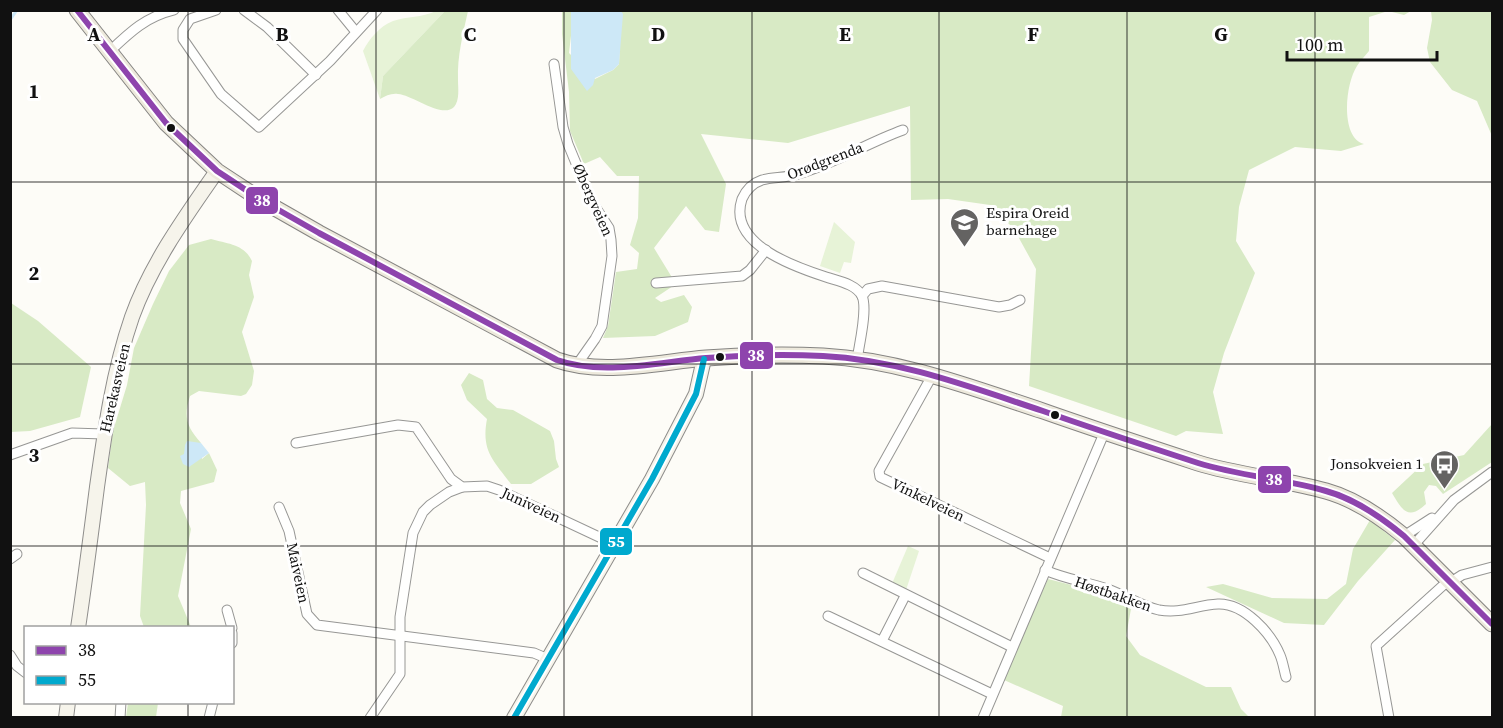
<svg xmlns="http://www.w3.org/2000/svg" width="1503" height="728" font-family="'Source Serif 4',serif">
<rect width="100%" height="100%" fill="#fdfcf7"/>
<!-- green -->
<g fill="#e7f3d7">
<path d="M436,11H445L383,76L380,99L363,51C369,39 380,26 393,21C408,16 421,18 436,11Z"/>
<path d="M834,222L855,242L851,263L844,262L840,273L820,266Z"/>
<path d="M908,546L919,551L905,593L891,586Z"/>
</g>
<!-- forest -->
<g fill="#d8eac5">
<path d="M445,11H468C463,34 457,56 458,80C458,88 460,100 454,107C442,119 413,95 398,94C391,93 386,96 380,99L383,76Z"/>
<path d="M562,11H571L572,27L569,53L595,79L613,70L619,64L621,11H1411L1404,15L1388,11L1369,17V51C1365,56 1360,61 1357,66C1345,84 1340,138 1364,144L1341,151L1295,147L1249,170L1239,207L1236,241L1255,273L1224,353L1213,392L1223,434L1186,431L1176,436L1029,386L1036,269L1014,229L990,205L948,199L911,200L910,106L788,143L701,134L726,184L719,232L705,230L686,206L654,248L676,284L655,298L661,302L684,295L692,307L688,322L655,336L603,338L608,326L616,272L637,269L639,253L630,245L638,218L639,176H617L600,157L584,164L570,131L569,92L562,34Z"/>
<path d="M1431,11H1492V136L1477,101L1452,90L1430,62L1427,48L1432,20Z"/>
<path d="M211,239C228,244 244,244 252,261L249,275L254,297L242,332L254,371L252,385L246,394L241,396L199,391L190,396C183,417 187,427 201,443H199L202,459L209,453L217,470L214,482L181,491L180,503L191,529L178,596L191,627H144L140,616L146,505L145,482L130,486L108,468L113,431L127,385L134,348L153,304L169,271L189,245Z"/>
<path d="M11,303L38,321L91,367L80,417L30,431L11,432Z"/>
<path d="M469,373L483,380L487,399L497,408L513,410L550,431L554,441L556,459L559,467L531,484H511C493,460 481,451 487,419L467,400L461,385Z"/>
<path d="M1492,424V462L1443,494L1436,486L1429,485L1424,492L1426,504C1408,521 1402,510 1392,493L1423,464L1464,455Z"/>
<path d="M1370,520L1395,540L1358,581L1324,625L1284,623L1206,587L1223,584L1272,598L1327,599L1346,584L1353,549Z"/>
<path d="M1048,579L1091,590L1131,609L1126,636L1140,655L1206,687H1231L1241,709L1249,717H1061L1063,706L1004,680L1007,668Z"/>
<path d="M128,703H158L156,717H126Z"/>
</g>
<!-- water -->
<g fill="#cde8f7">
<path d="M571,11H621L623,14L619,64L613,70L595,78L593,85L587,91L571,69Z"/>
<path d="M187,441L201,443L209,453L189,467L183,464L180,456L184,454L185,445Z"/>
</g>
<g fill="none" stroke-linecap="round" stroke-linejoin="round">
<!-- stream -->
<path stroke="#cde8f7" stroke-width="3" d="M10,20L17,10"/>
<defs>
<g id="street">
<path d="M216,10L190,19L183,30V39L221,94L259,127L330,61L377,10"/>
<path d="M244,10L267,27L316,75"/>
<path d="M338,10L356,32"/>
<path d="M109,52C129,33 145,17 174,10"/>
<path d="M554,64L563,127L568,144L592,202L609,228L611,240L612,256L602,326L595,339L576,366"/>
<path d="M656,283L742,276L750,270L766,250"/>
<path d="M862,296L868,289L882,286L999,307L1010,305L1020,300"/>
<path d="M857,360C859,345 868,309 862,296C856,284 838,281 826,277C795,267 727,244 742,199C746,190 753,183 762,180C773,177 786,178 798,174C834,164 867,143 903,130"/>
<path d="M933,374L879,471L880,477L1050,558"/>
<path d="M296,443L398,425L416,427L451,479L462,487L487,486L499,490L614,544"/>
<path d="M10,455L72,433L104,434"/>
<path d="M279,507L289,531L307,614L317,625L534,653L548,659"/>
<path d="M1404,536L1432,518"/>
<path d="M1413,546L1454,500L1492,472"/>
<path d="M10,559L17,554"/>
<path d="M1045,570C1065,579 1087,582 1107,589C1125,595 1141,606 1159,610C1181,614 1197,605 1218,604C1244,603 1271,633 1280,655C1283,662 1284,670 1286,677"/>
<path d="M863,573L1012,647"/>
<path d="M1451,582L1462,575L1492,567"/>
<path d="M227,610L232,628"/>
<path d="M828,616L992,694"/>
<path d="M232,633V643"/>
<path d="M882,641L905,596"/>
<path d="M10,655L17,666L26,673"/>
<path d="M120,718L121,702"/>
<path d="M209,718L213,702"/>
<path d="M370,718L400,674V617L413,533L423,512L430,505L449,492L462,487"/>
<path d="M983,718L1105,431"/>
<path d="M1389,718L1376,646L1449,580"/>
</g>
<g id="secondary">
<path d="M78,628C85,581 91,534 97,487C105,430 113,372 132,317C151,264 185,217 217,171"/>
<path d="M66,718L68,702"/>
<path d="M514,718L652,479L696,394L704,359"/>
</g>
<path id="primary" d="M77,10L166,123L217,171L261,200L319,233L557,360C602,376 659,362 706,358C745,355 784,354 823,356C900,360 970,387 1043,411C1094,429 1146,446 1198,463C1240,476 1284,479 1326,491C1355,499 1381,517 1404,536L1492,624"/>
</defs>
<!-- street casing -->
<use href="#street" stroke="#979795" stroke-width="11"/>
<!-- secondary casing -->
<use href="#secondary" stroke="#8e8d8b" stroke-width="16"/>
<!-- primary casing -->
<use href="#primary" stroke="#858482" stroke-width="17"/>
<!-- street -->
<use href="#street" stroke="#fffffe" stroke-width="9"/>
<!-- secondary -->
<use href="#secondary" stroke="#f6f4eb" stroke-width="14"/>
<!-- primary -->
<use href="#primary" stroke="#ede9dc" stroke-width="15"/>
<defs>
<path id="bus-1" d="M77,10L166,123L217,171L261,200L319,233L557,360C602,376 659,362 706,358C745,355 784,354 823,356C900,360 970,387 1043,411C1094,429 1146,446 1198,463C1240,476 1284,479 1326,491C1355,499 1381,517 1404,536L1492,624"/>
<path id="bus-2" d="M514,718L652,479L696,394L704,359"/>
</defs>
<!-- bus-1 casing -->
<use href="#bus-1" stroke="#fff" stroke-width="10"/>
<!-- bus-2 casing -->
<use href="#bus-2" stroke="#fff" stroke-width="10"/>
<!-- bus-1 -->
<use href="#bus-1" stroke="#8e44ad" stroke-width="6"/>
<!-- bus-2 -->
<use href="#bus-2" stroke="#00a9ce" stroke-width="6"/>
</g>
<!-- grid -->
<path fill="none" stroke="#111" stroke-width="1.5" stroke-opacity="0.55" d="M188,10V628M376,10V718M564,10V718M752,10V718M939,10V718M1127,10V718M1315,10V718M10,182H1492M10,364H1492M10,546H1492M188,702V718"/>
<!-- icons -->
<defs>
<symbol id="school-pin" viewBox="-11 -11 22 30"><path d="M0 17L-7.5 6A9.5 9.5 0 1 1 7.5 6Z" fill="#646362" stroke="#fff"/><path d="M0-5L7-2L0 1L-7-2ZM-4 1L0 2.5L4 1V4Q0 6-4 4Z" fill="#fff"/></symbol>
<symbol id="bus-pin" viewBox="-11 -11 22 30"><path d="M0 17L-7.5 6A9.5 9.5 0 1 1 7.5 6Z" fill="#646362" stroke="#fff"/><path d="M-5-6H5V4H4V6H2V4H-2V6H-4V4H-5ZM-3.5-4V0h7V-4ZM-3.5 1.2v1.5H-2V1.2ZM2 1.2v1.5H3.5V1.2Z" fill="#fff"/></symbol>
</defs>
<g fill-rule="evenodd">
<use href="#school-pin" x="948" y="206" width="33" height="45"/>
<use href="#bus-pin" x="1428" y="448" width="33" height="45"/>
</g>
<!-- markers -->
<g fill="#111" stroke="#fff" stroke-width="2">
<circle cx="171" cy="128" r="5"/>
<circle cx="720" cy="357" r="5"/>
<circle cx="1055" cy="415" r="5"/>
</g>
<g text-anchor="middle" stroke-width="6" stroke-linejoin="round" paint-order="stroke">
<!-- street labels -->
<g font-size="15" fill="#111" stroke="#fff">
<text transform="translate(825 161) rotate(-21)" y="5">Orødgrenda</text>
<text transform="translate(593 200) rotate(66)" y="5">Øbergveien</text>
<text transform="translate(115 388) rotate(-77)" y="5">Harekasveien</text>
<text transform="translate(928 500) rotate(26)" y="5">Vinkelveien</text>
<text transform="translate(531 505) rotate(25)" y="5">Juniveien</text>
<text transform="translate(298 573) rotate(78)" y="5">Maiveien</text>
<text transform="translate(1113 594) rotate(19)" y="5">Høstbakken</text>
</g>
<!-- poi labels -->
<g font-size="15" fill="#111" stroke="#fff" text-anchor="start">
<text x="986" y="218">Espira Oreid<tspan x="986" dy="17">barnehage</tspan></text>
<text x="1423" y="469" text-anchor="end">Jonsokveien 1</text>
</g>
</g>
<g font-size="20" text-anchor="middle" font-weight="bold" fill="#111" stroke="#fff" stroke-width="6" stroke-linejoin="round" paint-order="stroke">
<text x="94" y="41">A</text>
<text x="282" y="41">B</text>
<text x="470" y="41">C</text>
<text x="658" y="41">D</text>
<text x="845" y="41">E</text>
<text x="1033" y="41">F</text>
<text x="1221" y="41">G</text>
<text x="34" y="98">1</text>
<text x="34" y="280">2</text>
<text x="34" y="462">3</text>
</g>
<g stroke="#fff" stroke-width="2">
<rect x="245" y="186" width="34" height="29" rx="6" fill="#8e44ad"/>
<rect x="739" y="341" width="35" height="29" rx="6" fill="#8e44ad"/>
<rect x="1257" y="465" width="35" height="29" rx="6" fill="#8e44ad"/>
<rect x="599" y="527" width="34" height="29" rx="6" fill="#00a9ce"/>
</g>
<g font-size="16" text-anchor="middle" font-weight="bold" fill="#fff">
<text x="262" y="206">38</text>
<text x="756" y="361">38</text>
<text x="1274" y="485">38</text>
<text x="616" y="547">55</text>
</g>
<!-- border -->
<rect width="1503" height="728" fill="none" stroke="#111111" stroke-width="24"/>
<!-- legend -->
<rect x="24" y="626" width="210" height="78" fill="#ffffff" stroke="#a0a0a0" stroke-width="1.5"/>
<rect x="36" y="646" width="30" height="9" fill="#8e44ad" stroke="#a0a0a0" stroke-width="1.5"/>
<text x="78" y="656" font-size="18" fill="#111111">38</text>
<rect x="36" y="676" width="30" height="9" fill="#00a9ce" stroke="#a0a0a0" stroke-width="1.5"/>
<text x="78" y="686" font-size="18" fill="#111111">55</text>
<!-- scale -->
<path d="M1287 51v9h150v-9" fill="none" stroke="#111111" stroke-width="3"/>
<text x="1296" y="51" font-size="18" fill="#111111" stroke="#ffffff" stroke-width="4.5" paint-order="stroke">100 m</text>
</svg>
